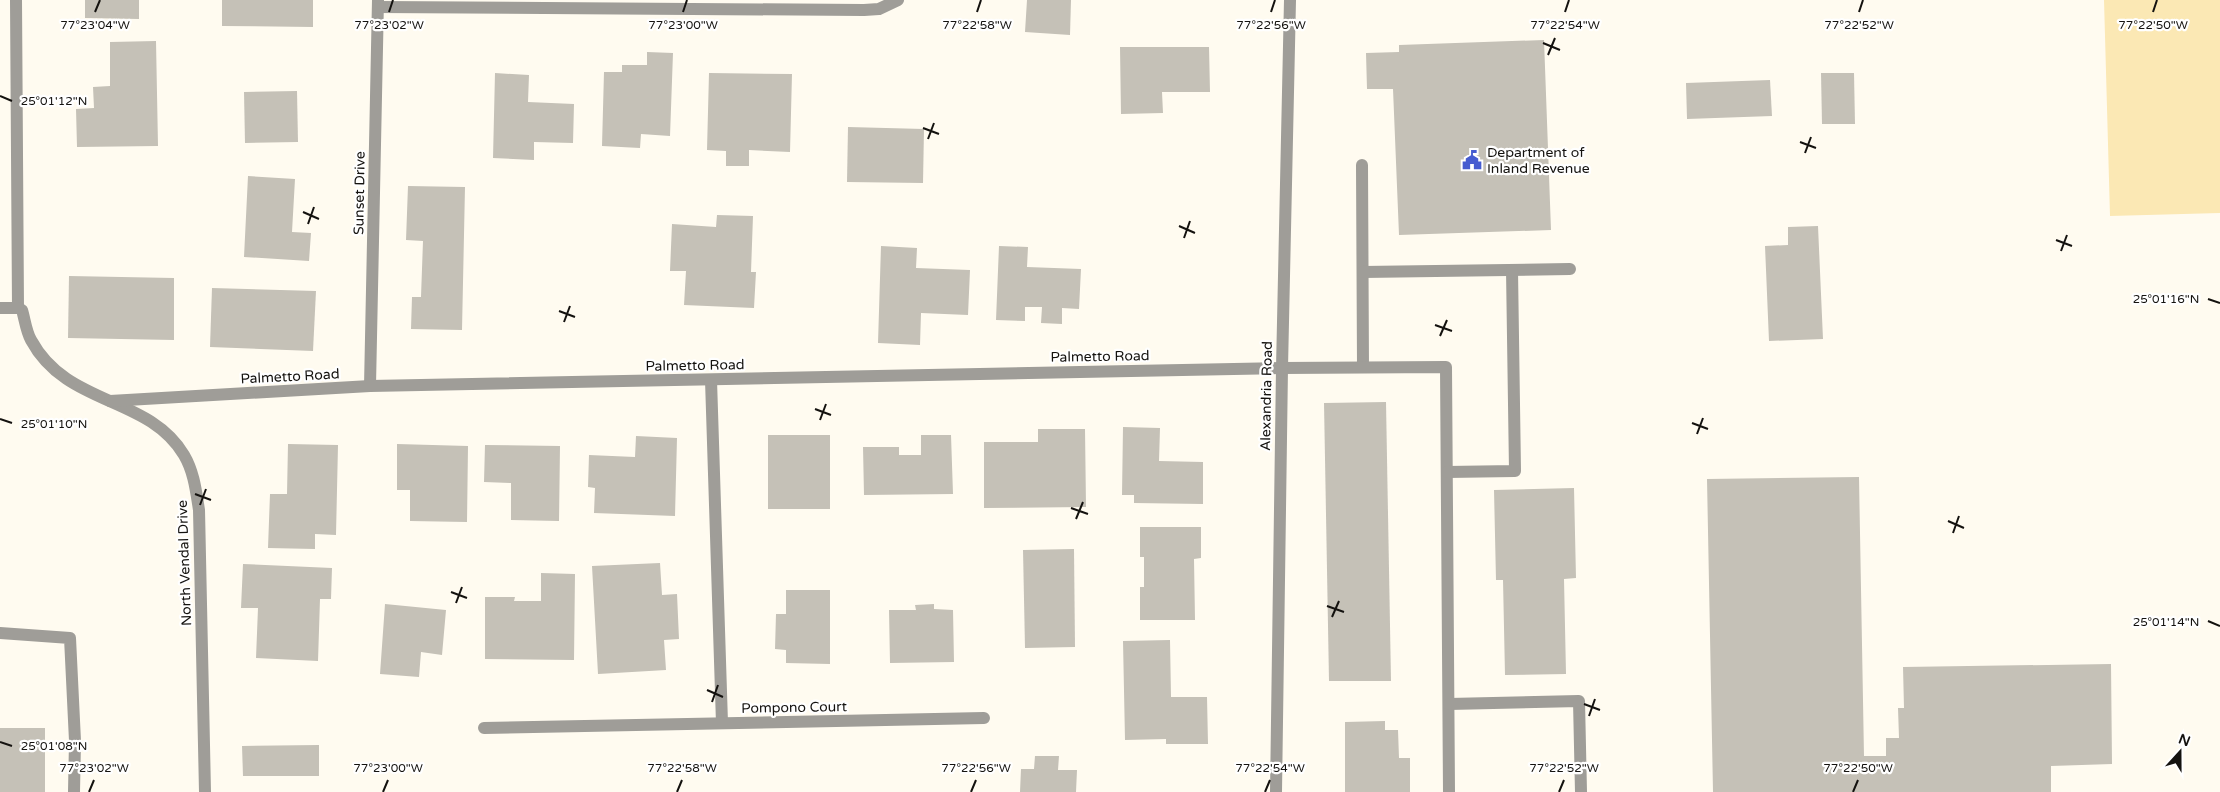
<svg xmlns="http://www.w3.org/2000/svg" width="2220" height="792" font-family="'Varela Round',sans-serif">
<rect width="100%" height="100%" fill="#fffbf0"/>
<!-- green -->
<path fill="#fbe8b4" d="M2104,0H2220V213L2110,216Z"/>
<!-- building -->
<g fill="#c5c1b7">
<path d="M85,0H139V19L85,18Z"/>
<path d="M222,0H313V27L222,26Z"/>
<path d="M1027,0H1071L1070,35L1025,32Z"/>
<path d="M1544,40L1551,230L1399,235L1393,89H1367L1366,53L1399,52V45Z"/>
<path d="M156,41L158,146L77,147L76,109L94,108L93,87L110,86V42Z"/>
<path d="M1120,47H1209L1210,92H1162L1163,113L1121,114Z"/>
<path d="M647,52L673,53L670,136L641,134L640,148L602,146L604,72H622V65H647Z"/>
<path d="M495,73L529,75L528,102L574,104L573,143L534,142V160L493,158Z"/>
<path d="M709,73L792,74L790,152L749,150V166H726V151L707,150Z"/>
<path d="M1821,73H1854L1855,124H1822Z"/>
<path d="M1770,80L1772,116L1687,119L1686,83Z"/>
<path d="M297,91L298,142L245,143L244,92Z"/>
<path d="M848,127L924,129L923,183L847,182Z"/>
<path d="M248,176L295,179L292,232L311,233L309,261L244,257Z"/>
<path d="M408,186L465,187L462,330L411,329L412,297H421L423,241L406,240Z"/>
<path d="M717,215L753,216L751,272H756L754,308L684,305L686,271H670L672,224L716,227Z"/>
<path d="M1818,226L1823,339L1769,341L1765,246L1788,245V227Z"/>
<path d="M881,246L917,248L916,268L970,270L968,315L921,313L920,345L878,343Z"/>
<path d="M999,246L1028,247L1027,267L1081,269L1079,309L1062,308V324L1041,323L1042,307H1025V321L996,320Z"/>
<path d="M69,276L174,278V340L68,338Z"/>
<path d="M212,288L316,291L313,351L210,347Z"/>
<path d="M1386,402L1391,681H1329L1324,403Z"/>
<path d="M1123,427L1160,428L1159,461L1203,462V504L1134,503V495H1122Z"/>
<path d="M1038,429H1085L1086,507L984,508V442H1038Z"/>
<rect x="768" y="435" width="62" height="74"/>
<path d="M921,435H951L953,494L864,495L863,447H899V455H921Z"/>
<path d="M636,436L677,438L675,516L594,513L595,488L588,487L589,455L635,457Z"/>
<path d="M288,444L338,445L336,535L315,534V549L268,548L270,494H287Z"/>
<path d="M397,444L468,446L467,522L410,521V490H397Z"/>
<path d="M485,445L560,446L559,521L511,520V483L484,482Z"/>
<path d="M1859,477L1864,756H1886V738H1899L1898,708H1904L1903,667L2111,664L2112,764L2051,766V792H1713L1707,479Z"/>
<path d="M1574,488L1576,578L1564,579L1566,674L1505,675L1503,580H1496L1494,490Z"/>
<path d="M1140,527H1201V558L1194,559L1195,620H1140V587H1144V557H1140Z"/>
<path d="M1074,549L1075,647L1025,648L1023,550Z"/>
<path d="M660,563L662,595L677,594L679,639L664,640L666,670L598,674L592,566Z"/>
<path d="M243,564L332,568L331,599H320L318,661L256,658L258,608H241Z"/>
<path d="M541,573L575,574L574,660L485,659V597H515L514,601H541Z"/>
<path d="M786,590H830V664L786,663V650L775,649L776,614H786Z"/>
<path d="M385,604L446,610L442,655L421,652L419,677L380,674Z"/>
<path d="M934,604V609L953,610L954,662L890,663L889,610H916L915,605Z"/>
<path d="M1170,640L1171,697H1207L1208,744H1166V739L1125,740L1123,641Z"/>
<path d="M1385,721V730H1398L1399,758H1410V792H1345V722Z"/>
<rect x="0" y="728" width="45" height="64"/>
<path d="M319,745V776H243L242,746Z"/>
<path d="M1035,756H1059L1058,770H1077L1076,792H1020L1021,769H1034Z"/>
</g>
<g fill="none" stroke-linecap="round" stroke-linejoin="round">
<!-- lane -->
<g stroke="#9f9d98" stroke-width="12">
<path d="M1362,165L1363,367"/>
<path d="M1363,272L1570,269"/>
<path d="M1282,368L1446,367L1449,792"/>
<path d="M1447,472L1515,471L1512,270"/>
<path d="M0,633L70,638L75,741L74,792"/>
<path d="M1449,704L1579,701L1581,792"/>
</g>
<!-- street -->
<g stroke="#9f9d98" stroke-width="12">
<path d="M16,0L18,308L22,310C25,320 26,331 31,340C67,407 148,395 184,455C194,472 196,491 199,510L205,792"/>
<path d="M378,7L864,10L879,9L898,0"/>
<path d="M0,308H18"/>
<path d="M711,380L722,723"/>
<path d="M370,386L378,0"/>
<path d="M110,401L370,386L1282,368"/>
<path d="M484,728L984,718"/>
<path d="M1276,792L1282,368L1290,0"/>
</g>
</g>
<!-- ticks -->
<path fill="none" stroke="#14120f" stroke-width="2" d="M95,12L100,0M389,12L393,0M683,12L687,0M977,12L981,0M1271,12L1275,0M1565,12L1569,0M1859,12L1863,0M2153,12L2157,0M1543,43L1560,50M1548,55L1555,38M0,96L12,101M923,128L939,134M928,139L934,123M1800,142L1816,148M1805,153L1811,137M303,212L319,219M308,224L314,207M1179,226L1195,233M1184,238L1190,221M2056,240L2072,246M2061,251L2067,235M2208,299L2220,303M559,311L575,317M564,322L570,306M1435,325L1452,331M1440,336L1447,320M815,409L831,415M0,419L12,423M820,420L826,404M1692,423L1708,429M1697,434L1703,418M195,494L211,500M200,505L206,489M1071,508L1088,514M1076,519L1083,502M1948,521L1964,528M1953,533L1959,516M451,592L467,598M456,603L462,587M1327,606L1344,612M1332,617L1339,601M2208,621L2220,626M707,690L723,697M712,702L718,685M1584,704L1600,710M1589,716L1595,699M0,742L12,746M89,792L94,780M383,792L388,780M677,792L682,780M971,792L976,780M1265,792L1270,780M1559,792L1564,780M1853,792L1858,780"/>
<!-- icons -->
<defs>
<symbol id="civic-bare" viewBox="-9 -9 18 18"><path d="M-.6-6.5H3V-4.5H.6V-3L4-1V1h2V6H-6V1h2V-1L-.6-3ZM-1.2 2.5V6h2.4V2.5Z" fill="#465cd0" stroke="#fff" stroke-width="2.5" paint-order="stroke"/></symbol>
</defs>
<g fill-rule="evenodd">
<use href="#civic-bare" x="1458" y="146" width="28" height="28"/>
</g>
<g text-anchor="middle" stroke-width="4.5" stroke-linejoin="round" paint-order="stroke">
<!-- poi labels -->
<g font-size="14" fill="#14120f" stroke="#fff" text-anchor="start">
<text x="1487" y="157">Department of<tspan x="1487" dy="16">Inland Revenue</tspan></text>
</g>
<!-- street labels -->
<g font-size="14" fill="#14120f" stroke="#fff">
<text transform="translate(359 193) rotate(-89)" y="5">Sunset Drive</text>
<text transform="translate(1100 356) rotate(-1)" y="5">Palmetto Road</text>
<text transform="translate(695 365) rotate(-1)" y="5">Palmetto Road</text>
<text transform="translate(290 376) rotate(-3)" y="5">Palmetto Road</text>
<text transform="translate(1266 396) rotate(-89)" y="5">Alexandria Road</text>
<text transform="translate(184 563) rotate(-92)" y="5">North Vendal Drive</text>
<text transform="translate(794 707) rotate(-1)" y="5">Pompono Court</text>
</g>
</g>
<g font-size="12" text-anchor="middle" fill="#14120f" stroke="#fff" stroke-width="4.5" stroke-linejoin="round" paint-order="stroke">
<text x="95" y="29">77°23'04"W</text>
<text x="389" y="29">77°23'02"W</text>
<text x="683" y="29">77°23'00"W</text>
<text x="977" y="29">77°22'58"W</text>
<text x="1271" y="29">77°22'56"W</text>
<text x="1565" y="29">77°22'54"W</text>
<text x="1859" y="29">77°22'52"W</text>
<text x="2153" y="29">77°22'50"W</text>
<text x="54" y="105">25°01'12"N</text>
<text x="2166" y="303">25°01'16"N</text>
<text x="54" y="428">25°01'10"N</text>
<text x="2166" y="626">25°01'14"N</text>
<text x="54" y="750">25°01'08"N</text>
<text x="94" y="772">77°23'02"W</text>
<text x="388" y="772">77°23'00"W</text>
<text x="682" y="772">77°22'58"W</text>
<text x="976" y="772">77°22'56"W</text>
<text x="1270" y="772">77°22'54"W</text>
<text x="1564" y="772">77°22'52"W</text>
<text x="1858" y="772">77°22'50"W</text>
</g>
<!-- north arrow -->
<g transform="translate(2180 752) rotate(21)" stroke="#ffffff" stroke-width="4" paint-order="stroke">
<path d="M0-4L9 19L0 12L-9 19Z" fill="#14120f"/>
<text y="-8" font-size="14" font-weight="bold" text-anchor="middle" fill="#14120f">N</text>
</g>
</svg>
